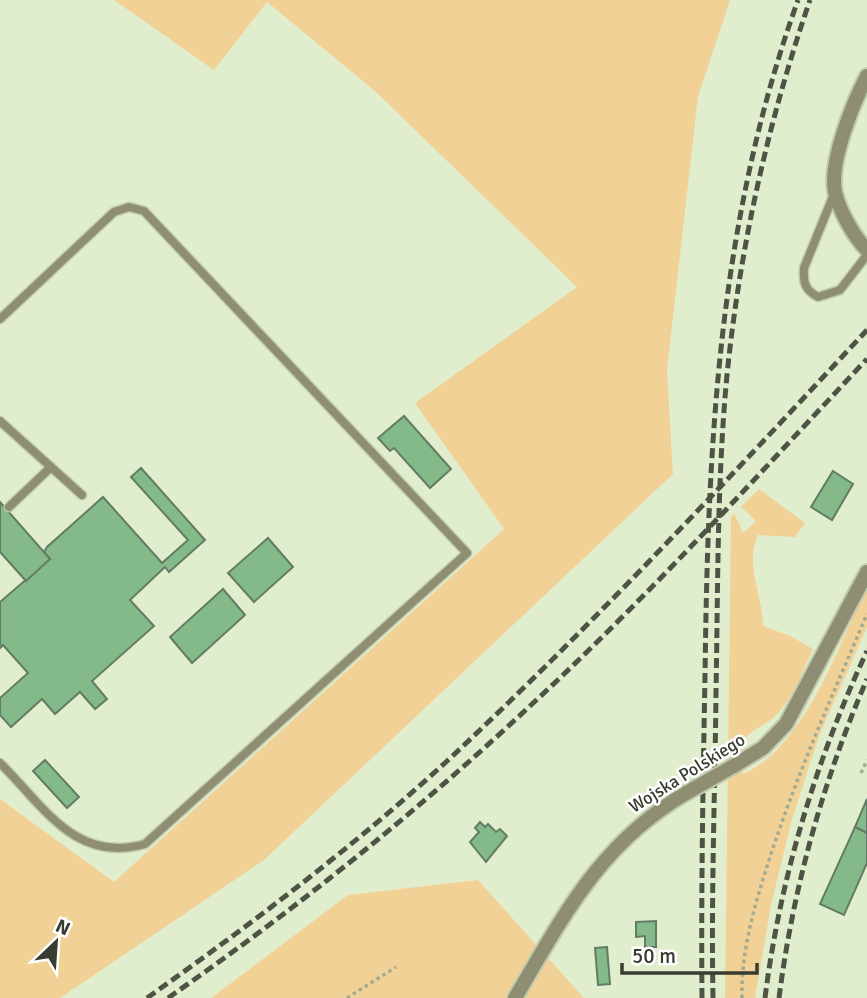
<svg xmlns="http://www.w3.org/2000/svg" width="867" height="998" font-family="Signika,sans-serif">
<rect width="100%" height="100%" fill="#e1eece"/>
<!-- green -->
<g fill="#f2d196">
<path d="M114,0H730L698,96L667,370L673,474L264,860L60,998H0V799L114,882L504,529L415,403L577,287L375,91L267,2L214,70Z"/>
<path d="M759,489L805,523L795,537L758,535C744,564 763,596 763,626L790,636L813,649C804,668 796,690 783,707C761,738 735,721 743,774C806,746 838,646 867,586V627L819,736L792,819L771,905L755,998H725L731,517L734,513L743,533L756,521L741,507Z"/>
<path d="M478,880L584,998H211L348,895Z"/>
</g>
<!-- building -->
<g fill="#84ba89" stroke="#637c65" stroke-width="2">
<path d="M404,416L451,469L430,488L394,448L390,451L378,438Z"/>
<path d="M141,468L205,540L169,572L165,567L130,600L154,626L92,681L107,699L95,709L80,692L55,714L42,699L11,727L0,715V698L28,673L3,645L0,648V602L50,559L44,552L47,547L103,497L162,563L188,540L131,477Z"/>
<path d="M833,471L853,484L832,520L811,507Z"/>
<path d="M0,502L50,559L26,581L0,552Z"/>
<path d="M268,538L293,567L254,602L228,573Z"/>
<path d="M223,589L245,615L192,663L170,637Z"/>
<path d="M45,760L79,797L67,808L33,771Z"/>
<path d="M867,799V833L855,827Z"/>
<path d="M480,822L485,827L488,824L496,832L500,829L507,836L486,862L470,842L479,832L475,828Z"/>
<path d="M855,827L867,833V863L844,915L820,904Z"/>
<path d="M656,921V947H645V936L636,937V922Z"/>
<path d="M607,947L610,984L598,985L595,948Z"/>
</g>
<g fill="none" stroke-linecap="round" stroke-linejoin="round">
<defs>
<g id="service">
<path d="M834,194L804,268C803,283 805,290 818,297L840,290L867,255"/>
<path d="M0,319L114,212L129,207L144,211L467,553L145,844C75,864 44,806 0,763"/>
<path d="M0,421L82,495"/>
<path d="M9,507L51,467"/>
</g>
<g id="tertiary">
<path d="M867,76C853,103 829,162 835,192C839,210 854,237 867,250"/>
<path d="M732,767L763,748L786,724L867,572"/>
<path d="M515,998C564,915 601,842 688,792"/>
</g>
</defs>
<!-- service casing -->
<use href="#service" stroke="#bfcbae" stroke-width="11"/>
<!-- tertiary casing -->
<use href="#tertiary" stroke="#bfcbae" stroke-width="18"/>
<!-- path -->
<g stroke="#a1ab92" stroke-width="3.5" stroke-dasharray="3.5 3.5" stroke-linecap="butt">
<path d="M861,773L867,760"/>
<path d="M347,998L396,967"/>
<path d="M742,998C741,949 755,904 770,857C797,774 833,694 867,614"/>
</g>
<!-- service -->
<use href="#service" stroke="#908e72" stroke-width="8"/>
<!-- tertiary -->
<use href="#tertiary" stroke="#908e72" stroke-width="14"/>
<!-- rail -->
<g stroke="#4e5445" stroke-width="5" stroke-dasharray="10 5" stroke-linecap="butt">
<path d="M147,998C250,925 352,848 446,762C593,625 730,477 867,330"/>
<path d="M168,998C296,909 417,812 531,705C649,596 757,476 867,359"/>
<path d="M702,998C701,891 703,783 705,676C708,442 718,223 798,0"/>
<path d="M713,998C711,896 715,794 716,692C718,586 717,480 727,375C740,247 768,122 810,0"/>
<path d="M765,998C780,878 816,760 867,651"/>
<path d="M779,998C793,888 823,781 867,679"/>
</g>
<defs>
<path id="tertiary-bridge" d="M688,792L732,767"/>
</defs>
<!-- tertiary-bridge casing -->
<use href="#tertiary-bridge" stroke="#bfcbae" stroke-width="18" stroke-linecap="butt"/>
<!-- tertiary-bridge -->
<use href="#tertiary-bridge" stroke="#908e72" stroke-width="14"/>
</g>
<g text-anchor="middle" stroke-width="5" stroke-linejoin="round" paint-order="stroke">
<!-- street labels -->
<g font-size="18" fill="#383d30" stroke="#fff">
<text transform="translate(687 773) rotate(-32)" y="6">Wojska Polskiego</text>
</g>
</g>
<!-- north arrow -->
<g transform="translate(56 942) rotate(25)" stroke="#ffffff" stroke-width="5" paint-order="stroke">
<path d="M0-5L12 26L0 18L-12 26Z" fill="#383d30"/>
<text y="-10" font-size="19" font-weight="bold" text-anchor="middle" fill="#383d30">N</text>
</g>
<!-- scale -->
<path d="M622 963v10h135v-10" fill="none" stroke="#383d30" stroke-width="3.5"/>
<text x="632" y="963" font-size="21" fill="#383d30" stroke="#ffffff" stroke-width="5" paint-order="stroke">50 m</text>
</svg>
